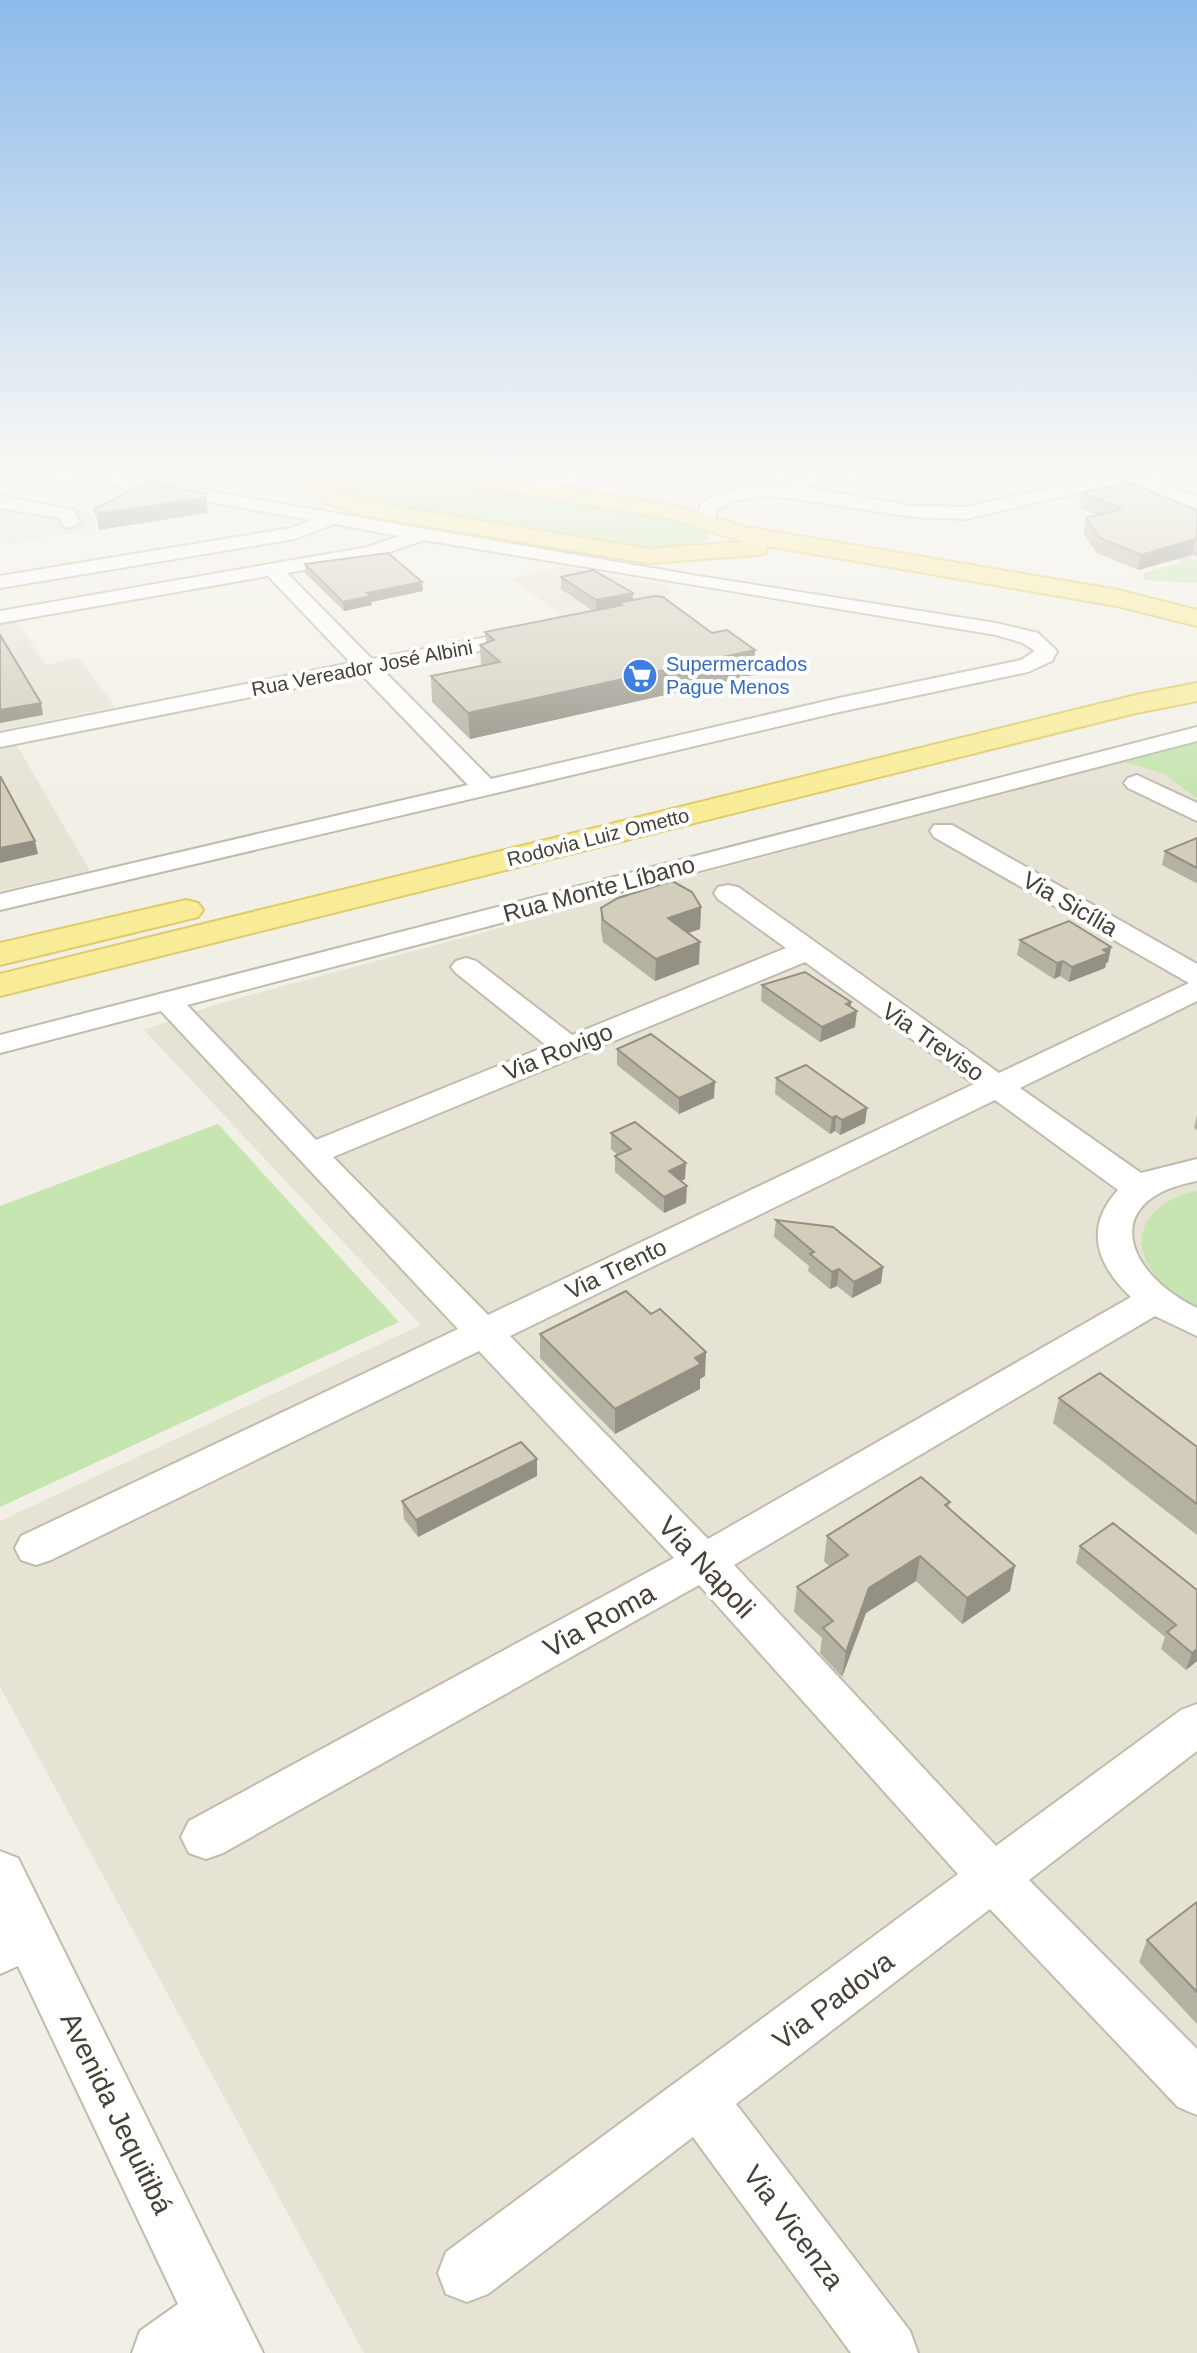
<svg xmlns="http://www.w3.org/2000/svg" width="1197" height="2353" font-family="Arial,sans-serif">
<rect width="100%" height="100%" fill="#f2f0e6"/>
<!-- residential -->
<g fill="#e6e3d5">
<path d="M0,495L85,512L96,521V526L91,530L0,545Z"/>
<path d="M565,567L665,585L674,590L663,598L567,620L512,578Z"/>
<path d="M15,619L46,665L79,658L115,707L0,730V622Z"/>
<path d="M1197,740V2353H364L0,1687V1521L421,1325L144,1030L217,1004Z"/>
<path d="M16,744L90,871L0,891V747Z"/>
</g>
<!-- green -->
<g fill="#c6e5b1">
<path d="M392,472L688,519L708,530L709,537L694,548L661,553L351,502L336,488L349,478Z"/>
<path d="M1181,554L1197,561V583L1143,580L1144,573L1182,562L1173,557Z"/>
<path d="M1197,742V799L1165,774L1124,762Z"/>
<path d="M218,1124L399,1322L0,1507V1206Z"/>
<path d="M1197,1191V1307C1181,1297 1163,1287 1152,1271C1124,1231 1157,1198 1197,1191Z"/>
</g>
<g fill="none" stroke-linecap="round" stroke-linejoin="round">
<defs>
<g id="minor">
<path d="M25,466H64L692,575L996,623L1038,633L1057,651L1052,661L1028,672L839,712L0,910V894L468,785L362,675L0,747V733L351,663L268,576L0,623V611L368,547L399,536L334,524L295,539L0,588V576L291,528L311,520L34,471ZM424,540L996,635L1023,643L1035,651L1021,660L839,698L491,779L383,670L536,640L539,635L536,630L528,629L372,659L287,573L372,558Z"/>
<path d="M622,466H665L656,471L567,485L486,487L477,482L486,477L567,475Z"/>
<path d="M856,466H891L882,471L803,487L913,506L965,507L1110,475L1103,472L1102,466H1119L1197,497V510L1127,482L965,519L913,517L767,495L733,501L717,510L714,525H700L697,521L701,504L720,493Z"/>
<path d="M0,496L74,510L80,522L70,528L63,526L59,518L0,508Z"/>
<path d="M1197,727V741L187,1005L316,1140L547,1046L456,973L451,967L456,961L466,958L476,961L572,1035L786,948L718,899L714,893L718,887L728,885L738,887L999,1073L1189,983L934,837L930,831L934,825H952L1197,964V1001L1020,1088L1141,1173L1197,1159V1181C1098,1199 1124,1273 1197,1308V1336L1155,1316L734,1565L996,1846L1181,1710L1197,1704V1751L1029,1880L1197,2049V2115L1178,2107L990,1909L736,2104L910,2331L918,2353H851L693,2137L488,2294L467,2302L446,2294L438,2273L446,2252L958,1874L699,1585L223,1853L206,1859L189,1853L181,1837L189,1821L674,1558L479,1351L51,1560L36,1565L21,1560L15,1548L21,1536L458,1329L161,1011L0,1053V1035ZM805,962L974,1084L488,1315L333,1157ZM995,1100L1118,1190C1084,1227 1096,1264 1131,1297L708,1539L510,1336Z"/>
<path d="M1137,775L1197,803V821L1128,788L1124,783L1128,778Z"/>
<path d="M0,1851L18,1858L263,2353H132L140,2331L178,2304L18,1966L0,1974Z"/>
</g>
<g id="major">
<path d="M278,466H432L676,506L745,527L1118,590L1197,610V626L1117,606L768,546L766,553L757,555L648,563L363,515L325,503L305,481L281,471ZM322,473L417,477L672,519L744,542L648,549L367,502L341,493Z"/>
<path d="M1197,683V701L1136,713L0,996V974L1136,695Z"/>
<path d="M186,900L198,903L203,910L198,917L0,965V943Z"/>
</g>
</defs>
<!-- minor casing -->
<use href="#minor" stroke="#c0bcac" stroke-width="4"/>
<!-- major casing -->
<use href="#major" stroke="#decb69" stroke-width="4"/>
<!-- minor -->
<use href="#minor" fill="#fff" fill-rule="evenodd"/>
<!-- major -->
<use href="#major" fill="#f9ec98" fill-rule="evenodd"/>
</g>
<!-- wall -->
<g fill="#b5b1a2">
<path d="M1082,493L1197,510V557L1192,555L1138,570L1097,553L1083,533L1086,518L1097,515L1079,508Z"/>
<path d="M305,564L423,591L371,602L372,605L344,611L305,573Z"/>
<path d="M561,577L633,593V600L755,650L753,675L470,739L432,702L431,676L481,666L480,645L486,643L485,632L593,611L561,589Z"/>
<path d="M1197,838V883H1196L1162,865L1165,851Z"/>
<path d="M701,907L700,929L688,933L699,964L655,981L603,942L601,930V908Z"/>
<path d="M1020,940L1111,947L1108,962L1106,963L1105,968L1069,982L1060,976L1054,979L1017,955Z"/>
<path d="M762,985L851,1002V1007L855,1027L820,1042L761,1001Z"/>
<path d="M617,1049L714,1098L679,1114L617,1065Z"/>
<path d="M776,1078L867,1108L865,1123L840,1135L835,1131L830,1134L775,1094Z"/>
<path d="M1197,1115V1130L1194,1128Z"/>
<path d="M611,1133L685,1179L681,1181L686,1203L664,1213L615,1172V1156L618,1155L611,1149Z"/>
<path d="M776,1220L883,1267L881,1283L852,1298L837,1286L830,1289L808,1271L809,1266L774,1237Z"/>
<path d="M540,1334L705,1376L700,1379V1389L615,1434L540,1358Z"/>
<path d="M1059,1398L1197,1447V1535L1053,1423Z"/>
<path d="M537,1476L418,1537L404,1519L402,1501Z"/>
<path d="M950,1502L948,1508L1010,1591L962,1624L916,1581L866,1613L842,1677L820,1653L822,1638L794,1612L797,1587L830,1567L824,1561L827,1536Z"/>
<path d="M1080,1546L1197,1590V1661L1186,1670L1161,1649L1165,1637L1076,1563Z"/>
<path d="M1197,1902V2024L1139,1962L1147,1940Z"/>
</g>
<!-- shaded-wall -->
<g fill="#949084">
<path d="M206,493L208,513L99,530L96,514Z"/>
<path d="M1195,539L1192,555L1138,570L1141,555Z"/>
<path d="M422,582L423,591L371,602L372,605L344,611L343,602L367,593Z"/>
<path d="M633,593V606L618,603V609L596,613V600Z"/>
<path d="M755,650L753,675L470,739L468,713Z"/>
<path d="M41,703L43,715L0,723V710Z"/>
<path d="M35,841L38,854L0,863V848Z"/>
<path d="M701,907L700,929L668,940V918Z"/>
<path d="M700,942L699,964L655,981L656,959Z"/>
<path d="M1111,947L1108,962L1106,963L1105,968L1069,982L1072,967Z"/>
<path d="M1063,961L1060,976L1054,979L1057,963Z"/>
<path d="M851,1002L850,1014L857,1011L855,1027L820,1042L822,1027L846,1004Z"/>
<path d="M715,1082L714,1098L679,1114V1098Z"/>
<path d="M867,1108L865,1123L840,1135L842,1120Z"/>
<path d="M836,1116L835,1131L830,1134L832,1118Z"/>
<path d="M686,1163L685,1179L668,1187L669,1171Z"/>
<path d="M687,1186L686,1203L664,1213V1197Z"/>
<path d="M883,1267L881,1283L852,1298L854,1282Z"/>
<path d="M839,1269L837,1286L830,1289L832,1272Z"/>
<path d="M706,1352L705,1376L700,1379V1389L615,1434V1409L695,1358Z"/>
<path d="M537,1459V1476L418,1537L416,1520Z"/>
<path d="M920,1556L916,1581L866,1613L842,1677L846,1652L869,1588Z"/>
<path d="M1015,1566L1010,1591L962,1624L967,1598Z"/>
<path d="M1197,1649V1661L1186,1670L1192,1653Z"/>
</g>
<!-- building -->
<g fill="#d3cebc" stroke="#949084" stroke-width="2">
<path d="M1127,482L1197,510V540L1195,539L1141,555L1100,538L1086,518L1122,509L1082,493Z"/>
<path d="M147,483L206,493L205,498L96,514L94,509Z"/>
<path d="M388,553L422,582L367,593L371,596L343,602L305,564Z"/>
<path d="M593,570L633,593L596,600L561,577Z"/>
<path d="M654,596L663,597L712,633L727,630L755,650L468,713L431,676L500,662L480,645L494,640L485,632L622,605L618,603Z"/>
<path d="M0,635L41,703L0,710Z"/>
<path d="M0,776L35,841L0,848Z"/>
<path d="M1197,838V868L1165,851Z"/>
<path d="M672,881L692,892L701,907L668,918L700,942L656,959L603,920L601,908L618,898Z"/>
<path d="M1069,921L1111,947L1103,950L1108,953L1072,967L1063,961L1057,963L1020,940Z"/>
<path d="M805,972L851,1002L846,1004L857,1011L822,1027L762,985Z"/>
<path d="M651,1034L715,1082L679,1098L617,1049Z"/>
<path d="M806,1065L867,1108L842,1120L836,1116L832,1118L776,1078Z"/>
<path d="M635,1122L686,1163L669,1171L687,1186L664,1197L615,1156L631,1149L611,1133Z"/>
<path d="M776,1220L833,1227L883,1267L854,1282L839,1269L832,1272L810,1254L814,1252Z"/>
<path d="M626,1291L651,1314L660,1309L706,1352L695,1358L701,1364L615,1409L540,1334Z"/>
<path d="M1100,1373L1197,1447V1504L1059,1398Z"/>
<path d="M521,1442L537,1459L416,1520L402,1501Z"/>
<path d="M921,1477L950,1502L945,1505L1015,1566L967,1598L920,1556L869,1588L846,1652L823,1628L833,1621L797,1587L848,1555L827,1536Z"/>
<path d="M1113,1523L1197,1590V1649L1192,1653L1167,1632L1176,1625L1080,1546Z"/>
<path d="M1197,1902V1992L1147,1940Z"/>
</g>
<!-- sky -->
<linearGradient id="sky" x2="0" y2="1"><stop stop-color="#8dbbea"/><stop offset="0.59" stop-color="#f9f8f4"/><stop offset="1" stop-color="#f9f8f4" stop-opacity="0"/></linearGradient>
<rect width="1197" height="795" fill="url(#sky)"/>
<!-- icons -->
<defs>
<symbol id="supermarket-disc" viewBox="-11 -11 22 22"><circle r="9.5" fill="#3f7fe0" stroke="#fff"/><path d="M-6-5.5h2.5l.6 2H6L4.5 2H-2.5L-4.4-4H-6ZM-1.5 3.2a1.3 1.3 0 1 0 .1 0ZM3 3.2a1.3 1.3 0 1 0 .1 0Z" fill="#fff"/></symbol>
</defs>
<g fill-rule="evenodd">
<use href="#supermarket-disc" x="620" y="656" width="40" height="40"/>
</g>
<g text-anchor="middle" stroke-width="8" stroke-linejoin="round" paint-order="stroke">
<!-- far-shop labels -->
<g font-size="20" fill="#366cbe" stroke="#fff" text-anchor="start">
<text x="666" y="671">Supermercados<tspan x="666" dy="23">Pague Menos</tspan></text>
</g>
<!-- far-street labels -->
<g font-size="20" fill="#454136" stroke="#fff">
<text transform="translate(362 668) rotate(-11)" y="7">Rua Vereador José Albini</text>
<text transform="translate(598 837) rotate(-14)" y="7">Rodovia Luiz Ometto</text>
</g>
<!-- street labels -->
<g font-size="24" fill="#454136" stroke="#fff">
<text transform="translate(599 889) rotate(-15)" y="8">Rua Monte Líbano</text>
<text transform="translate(1070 904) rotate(30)" y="8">Via Sicília</text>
<text transform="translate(933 1042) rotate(35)" y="8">Via Treviso</text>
<text transform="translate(558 1052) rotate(-22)" y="8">Via Rovigo</text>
<text transform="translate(616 1269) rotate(-26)" y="8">Via Trento</text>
</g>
<!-- near-street labels -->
<g font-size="28" fill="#454136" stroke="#fff">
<text transform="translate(707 1567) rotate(47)" y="10">Via Napoli</text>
<text transform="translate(599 1620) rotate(-29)" y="10">Via Roma</text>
<text transform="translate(833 2000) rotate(-37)" y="10">Via Padova</text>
<text transform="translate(117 2113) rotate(64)" y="10">Avenida Jequitibá</text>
<text transform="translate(794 2227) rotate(53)" y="10">Via Vicenza</text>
</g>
</g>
</svg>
